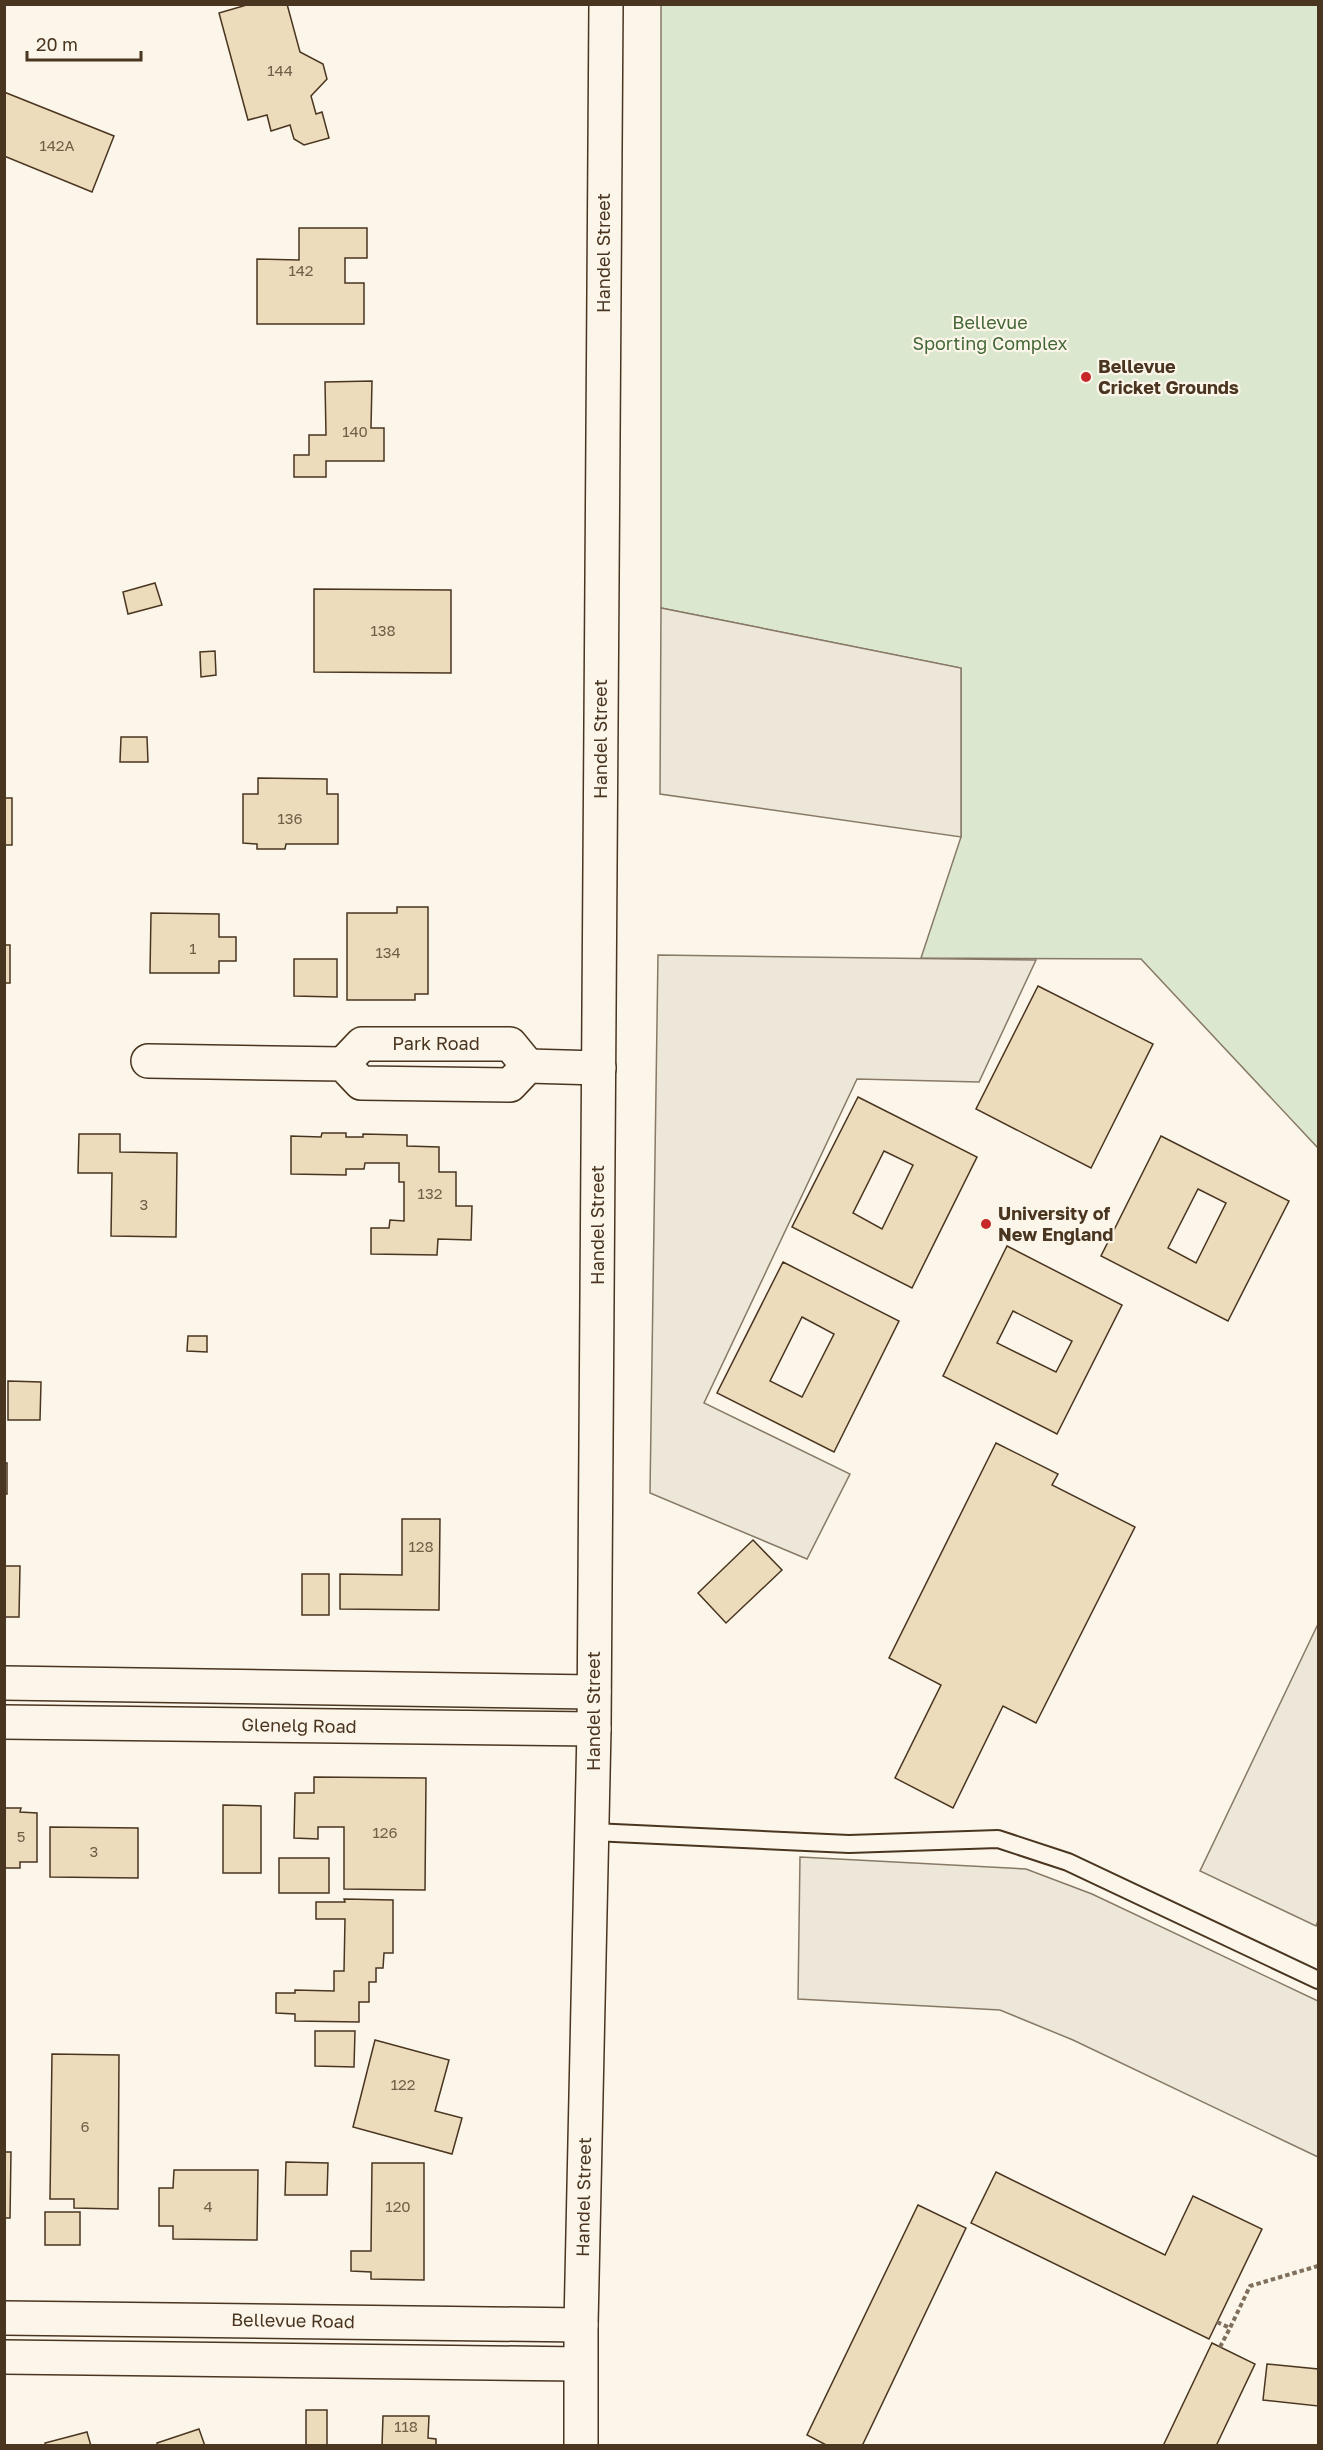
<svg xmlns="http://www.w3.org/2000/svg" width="1323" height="2450" font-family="'Golos Text',sans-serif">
<rect width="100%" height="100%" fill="#fbf6e9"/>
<!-- green -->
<path fill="#dce7d0" stroke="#887966" stroke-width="1.5" d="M661,5H1318V1148L1141,959L921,958L961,837V668L661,608Z"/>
<!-- parking -->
<g fill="#ede7d9" stroke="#887966" stroke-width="1.5">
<path d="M661,608L961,668V837L660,794Z"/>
<path d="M658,955L1036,960L979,1082L857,1079L704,1403L850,1474L807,1559L650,1493Z"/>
<path d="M1318,1624V1921L1316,1926L1200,1871Z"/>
<path d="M800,1857L1026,1869L1092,1894L1318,2001V2157L1073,2040L1000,2010L798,1999Z"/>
</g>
<!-- building -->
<g fill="#ecdcbc" stroke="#4a3520" stroke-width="1.5" fill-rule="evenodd">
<path d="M250,4H287L300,52L323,64L327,79L311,96L316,114L322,112L329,138L304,145L294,139L290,125L271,131L267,115L248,120L219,13Z"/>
<path d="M4,92L114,136L92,192L4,156Z"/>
<path d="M299,228H367V258H345V283H364V324H257V259L299,260Z"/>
<path d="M372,381L371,428H384V461H326V477H294V455H309V435H326L325,382Z"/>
<path d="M155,583L162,605L128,614L123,592Z"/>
<path d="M314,589L451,590V673L314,672Z"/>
<path d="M215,651L216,675L201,677L200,652Z"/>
<path d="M121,737H147L148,762H120Z"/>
<path d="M258,778L327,779V794H338V844H286L285,849H257V844L243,843V794H258Z"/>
<rect x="4" y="798" width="8" height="47"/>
<path d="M397,907H428V994H415V1000H347V913H397Z"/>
<path d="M151,913L219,914V937H236V961H219V973H150Z"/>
<rect x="4" y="945" width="6" height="38"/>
<path d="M294,959H337V997L294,996Z"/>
<path d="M1038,986L1153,1044L1091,1168L976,1109Z"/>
<path d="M858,1097L977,1157L912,1288L792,1227ZM884,1151L913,1165L882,1229L853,1213Z"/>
<path d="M322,1133H346V1137H363V1134L407,1135V1146L439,1147V1172H456V1206H472L471,1240L438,1239L437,1255L371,1254V1228H389L390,1220L404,1221V1182H399V1163H365L364,1169H346V1175L291,1174V1136L321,1137Z"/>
<path d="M79,1134H120V1152L177,1153L176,1237L111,1236L112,1173H78Z"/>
<path d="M1161,1136L1289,1201L1228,1321L1101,1256ZM1198,1189L1226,1203L1196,1263L1168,1248Z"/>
<path d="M1007,1246L1122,1305L1057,1434L943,1376ZM1013,1311L1072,1341L1056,1372L997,1343Z"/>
<path d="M783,1262L899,1321L834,1452L717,1393ZM802,1317L834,1334L802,1397L770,1381Z"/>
<path d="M188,1336H207V1352L187,1351Z"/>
<path d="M8,1381L41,1382L40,1420H8Z"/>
<path d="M996,1443L1058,1474L1052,1485L1135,1527L1036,1723L1003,1706L953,1808L895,1778L941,1685L889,1658Z"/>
<rect x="4" y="1463" width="3" height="31"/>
<path d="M402,1519H440L439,1610L340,1609V1574L402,1575Z"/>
<path d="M753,1540L782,1570L726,1623L698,1593Z"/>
<path d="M4,1566H20L19,1617H4Z"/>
<rect x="302" y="1574" width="27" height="41"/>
<path d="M314,1777L426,1778L425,1890L344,1889V1827H318V1839L294,1838L295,1793H314Z"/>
<path d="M223,1805L261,1806V1873H223Z"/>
<path d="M4,1808H21L20,1812L37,1813V1862H20V1868H4Z"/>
<path d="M50,1827L138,1828V1878L50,1877Z"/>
<rect x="279" y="1858" width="50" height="35"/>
<path d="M344,1899L393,1900V1953H384L383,1968H376V1982H369V2002H359V2022L295,2021V2014L276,2013V1993H295V1990L334,1991V1971H344L345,1919H316V1902H345Z"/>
<path d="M315,2031H355L354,2067L315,2066Z"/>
<path d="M375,2040L449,2060L435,2111L462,2118L452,2154L353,2127Z"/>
<path d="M52,2054L119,2055L118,2209L74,2208V2199H50Z"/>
<path d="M4,2152H11L10,2218H4Z"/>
<path d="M286,2162L328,2163L327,2195H285Z"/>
<path d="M372,2163H424V2280L371,2279V2272L351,2271V2251H371Z"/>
<path d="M174,2170H258L257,2240L173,2239V2226H159V2188H173Z"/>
<path d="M996,2172L1165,2255L1193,2196L1262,2229L1209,2339L971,2223Z"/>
<path d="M918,2205L966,2228L862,2446H828L807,2435Z"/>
<rect x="45" y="2212" width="35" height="33"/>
<path d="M1212,2343L1255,2364L1216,2446H1163Z"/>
<path d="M1267,2364L1318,2369V2406L1263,2400Z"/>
<rect x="306" y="2410" width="21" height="36"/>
<path d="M383,2416H429L428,2438L436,2439V2446H382Z"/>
<path d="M199,2429L205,2446H158L157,2443Z"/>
<path d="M87,2432L91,2446H46L45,2443Z"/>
</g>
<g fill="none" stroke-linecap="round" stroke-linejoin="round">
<defs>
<path id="lane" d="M593,1832L849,1844L998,1839L1068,1862L1318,1980"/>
<g id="street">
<path d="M148,1061L343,1064L361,1083L510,1085L528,1066L599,1068"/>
<path d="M343,1064L362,1044H510L528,1066"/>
<path d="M4,1683L594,1692"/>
<path d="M4,1722L594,1729"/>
<path d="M4,2318L581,2325"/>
<path d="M4,2357L580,2364"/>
</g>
<path id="secondary" d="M581,2446V2325L594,1729L606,4"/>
</defs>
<!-- lane casing -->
<use href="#lane" stroke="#4a3520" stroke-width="20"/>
<!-- street casing -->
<use href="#street" stroke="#4a3520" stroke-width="36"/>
<!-- secondary casing -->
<use href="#secondary" stroke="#4a3520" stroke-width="36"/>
<!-- path -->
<g stroke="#7f6f5c" stroke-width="4" stroke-dasharray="4.5 3" stroke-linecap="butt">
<path d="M1217,2322L1230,2328L1250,2286L1318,2266"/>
<path d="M1220,2347L1230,2328"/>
</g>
<!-- lane -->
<use href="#lane" stroke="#fbf6e9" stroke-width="16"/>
<!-- street -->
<use href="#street" stroke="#fbf6e9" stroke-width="33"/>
<!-- secondary -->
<use href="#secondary" stroke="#fbf6e9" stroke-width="33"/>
</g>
<!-- markers -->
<g fill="#c62828" stroke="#fbf6e9" stroke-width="2">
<circle cx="1086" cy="377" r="6"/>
<circle cx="986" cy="1224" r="6"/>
</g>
<g text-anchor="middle" stroke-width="4.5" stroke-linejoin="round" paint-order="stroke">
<!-- number labels -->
<g font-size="15" fill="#725f47">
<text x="280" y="76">144</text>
<text x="57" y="151">142A</text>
<text x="301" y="276">142</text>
<text x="355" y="437">140</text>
<text x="383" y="636">138</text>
<text x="290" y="824">136</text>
<text x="193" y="954">1</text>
<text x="388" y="958">134</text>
<text x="430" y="1199">132</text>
<text x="144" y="1210">3</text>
<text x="421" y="1552">128</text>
<text x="385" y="1838">126</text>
<text x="21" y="1842">5</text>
<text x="94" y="1857">3</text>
<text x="403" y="2090">122</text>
<text x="85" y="2132">6</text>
<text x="208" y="2212">4</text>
<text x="398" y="2212">120</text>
<text x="406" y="2432">118</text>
</g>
<!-- street labels -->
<g font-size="18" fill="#4a3520" stroke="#fbf6e9">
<text transform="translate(604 253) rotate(-90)" y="6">Handel Street</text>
<text transform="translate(601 739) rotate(-90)" y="6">Handel Street</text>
<text x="436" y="1050">Park Road</text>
<text transform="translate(598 1225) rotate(-90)" y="6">Handel Street</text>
<text transform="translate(594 1711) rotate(-90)" y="6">Handel Street</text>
<text transform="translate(299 1726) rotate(1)" y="6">Glenelg Road</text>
<text transform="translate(584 2197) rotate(-89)" y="6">Handel Street</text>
<text transform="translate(293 2321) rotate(1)" y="6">Bellevue Road</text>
</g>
<!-- park labels -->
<g font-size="18" fill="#436837" stroke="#fbf6e9">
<text x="990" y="329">Bellevue<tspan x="990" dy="21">Sporting Complex</tspan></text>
</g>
<!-- poi labels -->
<g font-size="18" font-weight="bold" fill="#4a3520" stroke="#fbf6e9" text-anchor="start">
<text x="1098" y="373">Bellevue<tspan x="1098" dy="21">Cricket Grounds</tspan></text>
<text x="998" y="1220">University of<tspan x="998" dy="21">New England</tspan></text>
</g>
</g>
<!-- border -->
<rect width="1323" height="2450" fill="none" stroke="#4a3520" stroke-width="12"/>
<!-- scale -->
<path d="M27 51v9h114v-9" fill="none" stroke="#4a3520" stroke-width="3"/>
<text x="36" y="51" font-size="18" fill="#4a3520" stroke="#fbf6e9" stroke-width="4.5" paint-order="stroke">20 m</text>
</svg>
